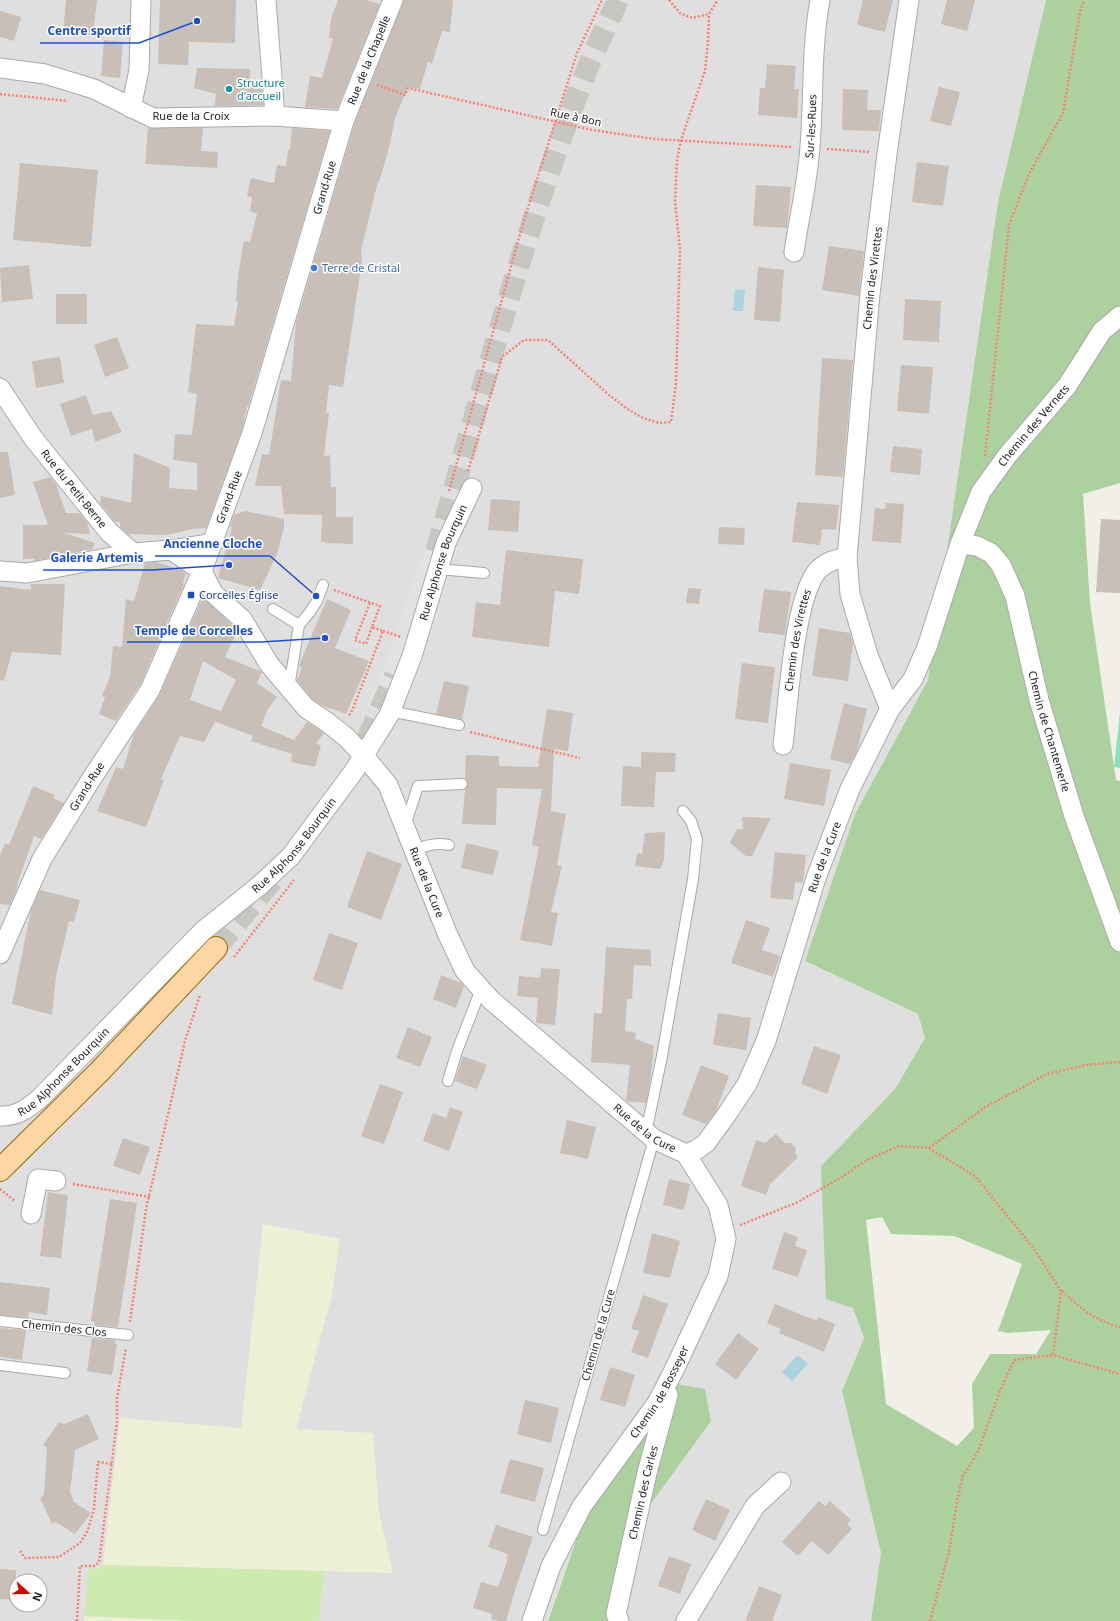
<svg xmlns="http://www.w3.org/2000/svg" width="1120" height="1621" font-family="'Noto Sans',sans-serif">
<rect width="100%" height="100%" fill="#f2efe9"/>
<!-- residential -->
<path fill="#e0dfdf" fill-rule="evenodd" d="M0,0H1046L998,202L928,680L855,814L805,961L918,1014L925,1038L895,1089L821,1166L853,1308L864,1338L842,1391L881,1553L871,1621H633L620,1618L586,1512L547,1621H0ZM16,1581H40V1605H16Z"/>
<!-- farmland -->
<g fill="#eef0d5">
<path d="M263,1224L340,1239L332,1294L296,1429L373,1433L379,1513L393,1573L103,1565L120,1418L241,1428Z"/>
<path d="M85,1616L194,1621H84Z"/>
</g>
<!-- grass -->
<path fill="#cdebb0" d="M103,1565L324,1571L319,1621H194L85,1616L88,1569H99Z"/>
<!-- forest -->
<g fill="#add19e" fill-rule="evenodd">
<path d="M1046,0H1120V483L1083,494L1090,603L1116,780L1120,781V1621H871L881,1553L842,1391L864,1338L853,1308L826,1299L821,1166L895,1089L925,1038L918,1014L805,961L855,814L928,680L998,202ZM882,1217L891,1234L954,1236L1022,1264L998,1331L1008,1333L1051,1330L1036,1354H990L972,1384L974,1428L957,1446L886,1404L866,1220Z"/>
<path d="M676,1384L705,1389L711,1421L639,1520L621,1618L633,1621H548L586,1512Z"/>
</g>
<!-- pitch -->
<path fill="#88e0be" d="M1120,713V768L1114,767Z"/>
<!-- parking -->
<path fill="#e2e2e2" d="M429,536L446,543H459L437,617L427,643L403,703L389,715L365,706L382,672Z"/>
<!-- water -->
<g fill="#aad3df">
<path d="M735,289L745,290L743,311H733Z"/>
<path d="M798,1355L808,1364L792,1381L782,1372Z"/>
</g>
<!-- building -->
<g fill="#c7bfb8" fill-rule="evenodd">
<path d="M66,0H97L93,35L63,33Z"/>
<path d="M160,0H236L235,43L189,42L188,65L158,64Z"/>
<path d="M338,0H366L380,4L337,109L305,107L310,76L322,78L333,39L329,38L331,19Z"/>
<path d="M404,0H453L450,32L442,31L432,64L428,62L420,89L408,87L395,118L389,148L379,182L378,181L361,250L362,261L343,387L329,385L326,413H329L324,456L330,455L331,487H336V517H353V544L325,543V542H321L322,515L284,514L281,486H255L262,454L269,455L281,380L291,381L296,323L354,125Z"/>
<path d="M863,0H893L885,32L857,25Z"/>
<path d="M947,0H975L967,31L941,24Z"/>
<path d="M0,11L21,17L14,41L0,37Z"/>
<path d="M104,40L123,42L120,78L101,76Z"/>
<path d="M767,64L796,66L794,89H799L797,118L758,115L760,88H765Z"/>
<path d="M197,68L250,69L249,88L262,89L263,105L215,106L216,94L194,88Z"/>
<path d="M939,87L960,92L951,126L930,121Z"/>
<path d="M843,89L868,90L867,110H881L879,131L842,130Z"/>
<path d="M148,128H203L201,151L218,152L217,168L145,164Z"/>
<path d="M292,128L330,131L248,407L247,406L242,430L206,528L193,529L166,535L128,534L120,527V522H115L100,503L101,496L131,503L134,453L170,468L169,488L197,490V463L173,460L175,434L192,435L197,394L188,392L196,324L234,326L238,302L236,301L238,275L244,241L250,242L257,214L250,211L252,197L247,196L251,178L274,183L277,165L286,166L288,150H290Z"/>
<path d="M917,162L949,166L943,206L912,202Z"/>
<path d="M20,163L98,170L91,247L13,240Z"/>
<path d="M756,185L791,187L787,228L753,226Z"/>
<path d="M829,246L864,251L859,296L822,290Z"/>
<path d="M29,265L33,299L2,302L0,268Z"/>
<path d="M758,267L784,270L780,322L754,320Z"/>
<rect x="56" y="294" width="31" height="30"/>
<path d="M905,299L941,301L939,342L903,340Z"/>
<path d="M117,337L129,368L105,377L94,345Z"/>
<path d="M60,357L64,383L36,388L32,361Z"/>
<path d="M822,358L853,360L843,477L815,475Z"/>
<path d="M901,365L933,367L929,414L897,411Z"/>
<path d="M86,395L93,415L111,411L122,432L95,442L92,429L71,436L60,404Z"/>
<path d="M893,446L922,449L920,475L890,472Z"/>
<path d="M0,452H8L15,495L0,498Z"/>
<path d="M50,477L56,484L66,513H79L87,522L90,534L64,533L95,543L92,549L34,561V559H23V525H48L33,482Z"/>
<path d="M491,499L520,501L518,532L488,530Z"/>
<path d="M797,502L839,505L836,530L822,529L820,545L792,542Z"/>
<path d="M886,503L904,504L901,543L872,541L875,508L885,509Z"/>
<path d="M245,511L284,519V527L277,554L260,590L218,578L232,527H230L234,515Z"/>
<path d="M1101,519L1120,520V593L1096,592Z"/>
<path d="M719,527L745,528L744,545L718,544Z"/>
<path d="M506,550L583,559L579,594L555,591L549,647L472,637L476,602L500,605Z"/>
<path d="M156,562L181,570L186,574L183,583L184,584L140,685L116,721L99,714L105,697L102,696L110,677L113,646L122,647L126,599L134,601L145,563Z"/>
<path d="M31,584H65L61,655L12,652L4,681L0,680V586L31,590Z"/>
<path d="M688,588L701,589L699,604L686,603Z"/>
<path d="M764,589L791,592L785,635L758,632Z"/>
<path d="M203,597L233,626L237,632L225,657L262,672L257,683L277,697L268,709L261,726L294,740L307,722L324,733L316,743L321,746L315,767L291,762L292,754L251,741L253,736L216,722V720L204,742L180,736L161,779L164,780L146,827L97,811L116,767L123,769L134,734L160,694ZM203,661L236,680L221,711L190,700Z"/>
<path d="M327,599L351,610L335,648L369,661L346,714L323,706L313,700L297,680L302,668L299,666L300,663Z"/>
<path d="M819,628L850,633L853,644L848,681L812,676Z"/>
<path d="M742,663L775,667L768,723L735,719Z"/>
<path d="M444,681L469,686L462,719L436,714Z"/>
<path d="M844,703L867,709L857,751L850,764L830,759Z"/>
<path d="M547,709L573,713L568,751L554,749L551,811L566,814L557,865L562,866L551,912L558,913L552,946L520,940L539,847L532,845L542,789L497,788L496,825L462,824L465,790L468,784L465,778L466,755L499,756V766L538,767Z"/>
<path d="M641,752L676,753L675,772H656L654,807L621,806L623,766L641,767Z"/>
<path d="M790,763L831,770L824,806L784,799Z"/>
<path d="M33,786L55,795L53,798L64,803L41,839L34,836L17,885H18L10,905L0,904V856L5,843L9,845Z"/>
<path d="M742,817L771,818L752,856H746L730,843L737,829H743Z"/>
<path d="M665,832L664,860L660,869L635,866L637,853L642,854L645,833Z"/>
<path d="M466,843L499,851L493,875L461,868Z"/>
<path d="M367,851L402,864L381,920L347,907Z"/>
<path d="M775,852L806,855L803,883L795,882L793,900L770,898Z"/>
<path d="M40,890L80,900L74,922L69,921L56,976L52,1015L12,1004L31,910Z"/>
<path d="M746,920L770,928L762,950L780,956L773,977L731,963Z"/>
<path d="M329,933L358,943L342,990L313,980Z"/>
<path d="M606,947L651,950V966L634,965L632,999H627L625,1031L636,1033L635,1039L654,1046L650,1082L646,1103L626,1101L630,1065L591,1062L594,1013L602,1014Z"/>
<path d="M541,968L560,969L555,1025L536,1023L538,998L517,996L519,976L540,978Z"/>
<path d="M441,975L461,983L464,986L456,1008L433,999Z"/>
<path d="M718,1013L751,1018L746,1050L713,1045Z"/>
<path d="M408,1027L432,1037L420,1067L396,1058Z"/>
<path d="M814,1046L841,1055L827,1094L801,1084Z"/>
<path d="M463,1056L487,1065L477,1089L455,1081Z"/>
<path d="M701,1065L729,1076L716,1111L706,1124L682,1115Z"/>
<path d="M380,1084L403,1092L384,1144L361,1136Z"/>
<path d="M450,1107L463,1112L449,1151L423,1141L433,1113L446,1118Z"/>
<path d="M567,1120L596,1127L588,1159L560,1153Z"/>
<path d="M776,1134L785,1143H791L796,1148L795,1153L798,1157L770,1184L766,1195L741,1186L756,1140L765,1143Z"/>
<path d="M123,1138L150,1147L140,1175L113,1166Z"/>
<path d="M669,1179L690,1184L684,1210L663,1205Z"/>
<path d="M48,1192L68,1195L61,1258L40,1256Z"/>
<path d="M110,1199L137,1203L118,1327L94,1325L95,1322L91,1321Z"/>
<path d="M784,1232L798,1237L795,1246L807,1250L798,1277L772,1269Z"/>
<path d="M652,1233L680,1241L670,1278L643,1273Z"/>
<path d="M0,1282L50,1288L47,1315L29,1312L28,1318L0,1315Z"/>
<path d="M643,1295L668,1304L648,1358L631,1352L639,1331L631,1329Z"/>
<path d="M775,1304L817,1321L818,1317L835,1324L824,1352L779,1333L781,1329L767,1323Z"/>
<path d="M0,1328L26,1330L22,1360L0,1357Z"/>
<path d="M738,1333L759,1349L736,1380L715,1364Z"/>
<path d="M92,1338L116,1340L115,1344H117L112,1375L87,1371Z"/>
<path d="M610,1367L635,1375L625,1407L600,1400Z"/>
<path d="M525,1400L559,1408L551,1443L517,1434Z"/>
<path d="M88,1414L99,1439L75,1450L70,1492L74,1502L91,1513L75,1534L56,1522L52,1524L40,1498L44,1495L47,1448L43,1445L59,1422L64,1424Z"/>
<path d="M510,1459L544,1468L535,1502L500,1493Z"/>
<path d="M706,1499L730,1510L715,1541L692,1530Z"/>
<path d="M819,1501L825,1506L830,1501L851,1520L847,1524L852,1529L828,1555L812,1541L798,1556L782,1542Z"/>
<path d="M496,1525L533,1537L516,1587L506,1621H498L491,1619L492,1614L473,1608L481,1582L498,1587L508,1559L506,1558L508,1554L488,1547Z"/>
<path d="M669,1556L691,1564L680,1594L658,1586Z"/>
<path d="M0,1569L16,1570V1600L0,1599Z"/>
<path d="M759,1586L782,1595L772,1621H745Z"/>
</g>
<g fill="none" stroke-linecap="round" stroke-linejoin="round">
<!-- primary-tunnel -->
<g stroke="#c8c6c1" stroke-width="22" stroke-dasharray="22 11" stroke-linecap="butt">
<path d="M436,552C482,393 523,232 584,77C594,51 607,25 618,0"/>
<path d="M367,740L395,676"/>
<path d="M216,948L275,877"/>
</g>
<defs>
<g id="lane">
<path d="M438,569L484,573"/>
<path d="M273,609L299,625"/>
<path d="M289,688L299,625L310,612L317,601L323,585"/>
<path d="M390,711L459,725"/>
<path d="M405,826L418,786L462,784"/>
<path d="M414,850C426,845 437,842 449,845"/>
<path d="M448,1081L457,1051L481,989"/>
<path d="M646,1133L662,1056L693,879L697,839L691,821L683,811"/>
<path d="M0,1321L128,1335"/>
<path d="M0,1365L65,1373"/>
<path d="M543,1530L654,1139"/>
</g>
<g id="street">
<path d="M266,0L275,116"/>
<path d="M0,68L45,74L94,89L153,118L275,116L344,121"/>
<path d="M131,108L139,70L141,0"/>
<path id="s1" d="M794,252C799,218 808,180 810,146C814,98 811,48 820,0"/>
<path id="s2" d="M0,388L33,438L109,532L133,553L171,550L213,543"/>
<path id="s3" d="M960,544L977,546L991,553L1001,565L1015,596L1039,700L1074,816L1120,942"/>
<path id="s4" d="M171,550L202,571L213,593L242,619L269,664L306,708L327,722L346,737L364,756L388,785L447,933L465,971L491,1000L654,1139L686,1154L696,1150L706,1143L727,1114L747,1084L766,1041L816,878L850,789L890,709L913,679L927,647L960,544L981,492L1007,456L1067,386L1102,331L1120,316"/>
<path d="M0,571L27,573L133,553"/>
<path id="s5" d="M890,709L868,655L850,594L847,558L870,294L887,154L909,0"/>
<path id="s6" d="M783,745C788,707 794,594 819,569C828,561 836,559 847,558"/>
<path id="s7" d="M0,954L42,859L90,781L150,690L202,571L252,433L344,121L393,0"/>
<path id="s8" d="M0,1116C16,1117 27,1109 39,1099L203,931L259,886L291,856L354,771L389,715L412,656L446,543L472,488"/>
<path d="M31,1214L38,1179L56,1181"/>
<path id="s9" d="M532,1621L551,1566L582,1506L657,1403L676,1366L718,1276L726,1239L718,1205L686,1154"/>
<path id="s10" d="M619,1621L616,1614L647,1473L668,1395"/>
<path d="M686,1621L755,1506L781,1482"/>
</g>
<path id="primary" d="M0,1170L99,1072L216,948"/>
</defs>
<!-- lane casing -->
<use href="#lane" stroke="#a9a9a9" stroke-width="12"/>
<!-- street casing -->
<use href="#street" stroke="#a9a9a9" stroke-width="21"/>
<!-- primary casing -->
<use href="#primary" stroke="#a06b00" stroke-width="24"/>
<!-- path -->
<g stroke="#fa8072" stroke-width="2.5" stroke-dasharray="2 2" stroke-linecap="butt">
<path d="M669,0L680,13L692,18L709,14L718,0"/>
<path d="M377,85L405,95L408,88L592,130L654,139L793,147"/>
<path d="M0,94L68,101"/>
<path d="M827,149L870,152"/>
<path d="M985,456L1009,225L1029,174L1063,113L1080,12L1084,0"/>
<path d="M468,471L502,357L524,340H548L609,395L629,410L643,418L659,423L671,422L676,383L680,249L675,202L677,160L681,140L705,71L708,42L709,14"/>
<path d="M449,491L522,227L577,53L602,0"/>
<path d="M334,590L380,606L372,627L383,631L352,711L348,717"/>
<path d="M370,603L355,640L366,644L372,627"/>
<path d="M383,631L401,637"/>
<path d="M470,732L580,758"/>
<path d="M234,957L294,880"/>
<path d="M929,1148L984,1108L1047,1074L1086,1065L1120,1062"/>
<path d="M73,1184L150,1197"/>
<path d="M0,1189L15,1201"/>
<path d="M740,1225L796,1203L842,1177L869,1159L899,1146L929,1148L976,1177L1034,1249L1061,1291L1053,1355L1120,1374"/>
<path d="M1062,1291C1079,1307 1096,1321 1120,1327"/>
<path d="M130,1322L146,1209L185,1041L200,995"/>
<path d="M20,1551L25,1558L59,1557L80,1543L88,1530L94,1509L98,1462L112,1464"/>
<path d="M77,1621L80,1566H95L99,1562L117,1422V1398L126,1348"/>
<path d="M930,1621L949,1552L957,1501L963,1476L977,1454L1000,1391L1014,1360L1053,1355"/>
</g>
<!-- lane -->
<use href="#lane" stroke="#fff" stroke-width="10"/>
<!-- street -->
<use href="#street" stroke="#fff" stroke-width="19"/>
<!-- primary -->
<use href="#primary" stroke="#fcd6a4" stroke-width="22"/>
</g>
<!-- markers -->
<circle fill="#0f9aa8" stroke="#fff" stroke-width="1.5" cx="229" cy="89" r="4"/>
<circle fill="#3f7fe0" stroke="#fff" stroke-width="1.5" cx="314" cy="268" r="4"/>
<rect fill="#1a4fb4" stroke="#fff" stroke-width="1.5" x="187" y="591" width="8" height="8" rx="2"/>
<g text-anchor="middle" stroke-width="3" stroke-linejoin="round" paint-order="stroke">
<!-- street labels -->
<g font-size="11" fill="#222" stroke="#fff">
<text dy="4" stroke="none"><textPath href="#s7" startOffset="972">Rue de la Chapelle</textPath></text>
<text x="191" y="120">Rue de la Croix</text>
<text transform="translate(576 117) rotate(12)" y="4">Rue à Bon</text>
<text dy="4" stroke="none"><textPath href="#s1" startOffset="127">Sur-les-Rues</textPath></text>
<text dy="4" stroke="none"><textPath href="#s7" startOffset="837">Grand-Rue</textPath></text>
<text dy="4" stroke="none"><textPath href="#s5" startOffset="439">Chemin des Virettes</textPath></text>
<text dy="4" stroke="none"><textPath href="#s4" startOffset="1633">Chemin des Vernets</textPath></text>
<text dy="4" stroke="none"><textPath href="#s2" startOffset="125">Rue du Petit-Berne</textPath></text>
<text dy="4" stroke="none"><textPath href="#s7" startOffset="513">Grand-Rue</textPath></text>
<text dy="4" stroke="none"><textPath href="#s8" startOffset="728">Rue Alphonse Bourquin</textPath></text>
<text dy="4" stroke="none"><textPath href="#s6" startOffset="106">Chemin des Virettes</textPath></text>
<text dy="4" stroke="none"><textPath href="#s3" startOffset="222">Chemin de Chantemerle</textPath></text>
<text dy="4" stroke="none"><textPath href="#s7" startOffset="189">Grand-Rue</textPath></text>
<text dy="4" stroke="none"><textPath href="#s8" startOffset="404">Rue Alphonse Bourquin</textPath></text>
<text dy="4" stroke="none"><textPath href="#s4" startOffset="1149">Rue de la Cure</textPath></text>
<text dy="4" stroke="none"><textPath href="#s4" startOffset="429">Rue de la Cure</textPath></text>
<text dy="4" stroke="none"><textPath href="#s8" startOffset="80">Rue Alphonse Bourquin</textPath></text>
<text dy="4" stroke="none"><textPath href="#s4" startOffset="765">Rue de la Cure</textPath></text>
<text transform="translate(64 1328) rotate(6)" y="4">Chemin des Clos</text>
<text transform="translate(598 1335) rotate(-74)" y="4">Chemin de la Cure</text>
<text dy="4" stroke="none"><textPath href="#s9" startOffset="264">Chemin de Bosseyer</textPath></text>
<text dy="4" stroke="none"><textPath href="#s10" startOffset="132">Chemin des Carles</textPath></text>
</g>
<!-- culture labels -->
<g font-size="11" fill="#0d838f" stroke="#fff" text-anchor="start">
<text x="237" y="87">Structure<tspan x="237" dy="13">d'accueil</tspan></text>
</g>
<!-- shop labels -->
<g font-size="11" fill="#366cbe" stroke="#fff" text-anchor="start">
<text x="322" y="272">Terre de Cristal</text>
</g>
<!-- transit labels -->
<g font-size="11" fill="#164399" stroke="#fff" text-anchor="start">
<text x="199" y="599">Corcelles Église</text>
</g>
</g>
<!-- callouts -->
<path fill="none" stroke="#1d4ed8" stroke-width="1.5" d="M197 21L139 43H40M316 596L270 556H155M229 565L152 570H43M325 638L261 642H127"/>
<g fill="#1d4ed8" stroke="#fff" stroke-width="1.5">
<circle cx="197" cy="21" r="4"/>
<circle cx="316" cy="596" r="4"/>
<circle cx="229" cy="565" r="4"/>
<circle cx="325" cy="638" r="4"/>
</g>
<g font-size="12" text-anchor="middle" font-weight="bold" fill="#1d4ed8" stroke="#fff" stroke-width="3" stroke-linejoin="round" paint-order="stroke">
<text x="89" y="35">Centre sportif</text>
<text x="213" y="548">Ancienne Cloche</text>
<text x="97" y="562">Galerie Artemis</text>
<text x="194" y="635">Temple de Corcelles</text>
</g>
<!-- north arrow -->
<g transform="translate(28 1593) rotate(111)"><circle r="19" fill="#ffffff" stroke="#a7a7a7"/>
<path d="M0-3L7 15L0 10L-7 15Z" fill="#d40000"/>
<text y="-6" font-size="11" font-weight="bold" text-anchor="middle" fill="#222222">N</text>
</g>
</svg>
